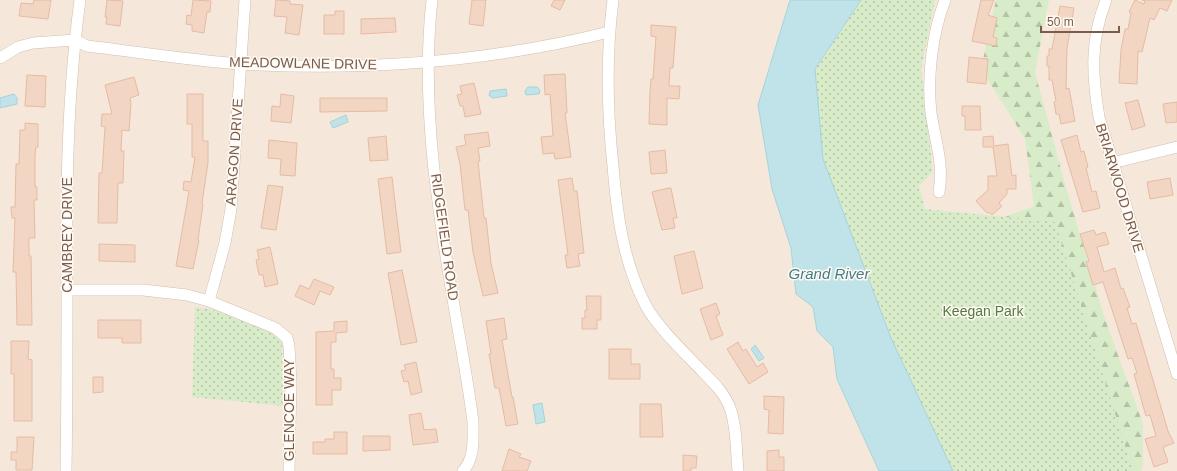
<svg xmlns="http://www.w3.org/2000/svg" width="1177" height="471" font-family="Helvetica,sans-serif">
<defs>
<pattern id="forest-firs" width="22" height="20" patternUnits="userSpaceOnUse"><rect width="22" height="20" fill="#d8ecc9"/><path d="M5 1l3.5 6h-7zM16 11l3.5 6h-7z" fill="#b4c2a5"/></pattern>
<pattern id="park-dots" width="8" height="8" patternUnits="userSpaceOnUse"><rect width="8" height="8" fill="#d8ecc9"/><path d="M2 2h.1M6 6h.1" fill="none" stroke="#b4c2a5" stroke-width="1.8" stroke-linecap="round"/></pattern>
</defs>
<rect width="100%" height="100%" fill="#fdf6ec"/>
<!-- residential -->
<g fill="#f5e8da">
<path d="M0,0H790L758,105L772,189L791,248L796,294L813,307L817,331L833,347L837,379L879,471H0Z"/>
<path d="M861,0H1177V471H953Z"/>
</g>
<!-- forest -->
<path fill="url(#forest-firs)" d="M996,0H1049L1035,72L1063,177L1105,319L1143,424V464L1141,471H953L908,177L923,215L989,223L1034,206L1025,139L981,69Z"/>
<!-- park -->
<g fill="url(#park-dots)">
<path d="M861,0H935L921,69L933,172L919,186L925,209L1055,222L1133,471H953L891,338L823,159L815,69Z"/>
<path d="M195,307C222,309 260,325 282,340L283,406L192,397Z"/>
</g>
<!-- water -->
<g fill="#bfe3e8" stroke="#a5d3da">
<path d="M790,0H861L815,69L823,159L891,338L953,471H879L837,379L833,347L817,331L813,307L796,294L791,248L772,189L758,105Z"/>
<path d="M528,87H537L540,90L539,94L526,95L525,91Z"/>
<path d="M506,89L507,96L492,98L491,96H489L490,91Z"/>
<path d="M14,94L17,98V104L0,108V98Z"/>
<path d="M346,115L348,122L333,128L330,122Z"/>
<path d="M755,345L764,358L759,361L751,349Z"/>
<path d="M542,403L545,422L536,424L533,405Z"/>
</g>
<!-- building -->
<g fill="#f3d5c3" stroke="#e6bba3">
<path d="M34,0H51L48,19L19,16L21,3L33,4Z"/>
<path d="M107,0L123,1L120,26L106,24L107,17H105Z"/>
<path d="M193,0L211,1L210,12H207L204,33L192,31V25L186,24L187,15L191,16Z"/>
<path d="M276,0L290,1V4L303,5L299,35L285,33L287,17L274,16Z"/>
<path d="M472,0H486L483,26L469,24Z"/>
<path d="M554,0H565L560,10L551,6Z"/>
<path d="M981,0H994L988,15L997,18L993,37L997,38L996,46L972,41Z"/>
<path d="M1135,0L1144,4L1145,1L1142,0H1172L1167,11L1160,8L1154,20L1150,18L1142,52L1138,51L1137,84L1119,83L1121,50L1125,29H1128L1131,13L1129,12Z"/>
<path d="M1060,6L1074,8L1067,48L1066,89L1069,88L1075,121L1061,124L1059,114H1056L1054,102L1056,101L1052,80H1049V66H1047V56H1049V49H1052Z"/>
<path d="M335,11H344V34H324V15H335Z"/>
<path d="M395,18L396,32L361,34V19Z"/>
<path d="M651,25L676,27L673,68H670L669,86H680L679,99L667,98V125L649,124L650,92L651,79H653L656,37L651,36Z"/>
<path d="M969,57L988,59L986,84L967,82Z"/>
<path d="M565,74L567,113H565L571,157L555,159L554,153L543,154L541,137L553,136L550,94L545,95L544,75Z"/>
<path d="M27,75L46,76L45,107L25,106Z"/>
<path d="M134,77L139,95L130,98L131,103L129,131L122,130L121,151H124L123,183H118L117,223H98L99,173H102L105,127L101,126L102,114H112L105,85Z"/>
<path d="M474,83L481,114L465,117L463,106H460L457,95L462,94L460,86Z"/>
<path d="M187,94H203V141H208V163L202,203L203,204L198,240H199L193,269L176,266L189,191L183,190L184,181L191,182L195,157H192V124H187Z"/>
<path d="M281,94L294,96L291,123L271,121L272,106L280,107Z"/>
<path d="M320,98H387V111L320,112Z"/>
<path d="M1138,100L1145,126L1132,130L1125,103Z"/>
<path d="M1177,102V122L1166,123L1163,104Z"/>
<path d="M962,106H980L981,130H965V116H962Z"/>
<path d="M25,123L38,124V147H36L35,155V187H37V200H34L35,238H29V256H31L32,325H17L16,272H13L15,218H12L11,207H15L16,164H19L20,130H25Z"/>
<path d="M488,132L490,146L478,148L480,161H478L484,218H486L491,263L498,293L483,296L473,252L468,210H465L460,164L456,147L466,145L464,135Z"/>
<path d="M1077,135L1081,152L1084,151L1088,167L1086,168L1092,192L1096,191L1100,208L1083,212L1061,140Z"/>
<path d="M386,136L388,160L370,161L368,138Z"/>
<path d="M993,136L994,146L1008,144L1012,176L1016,175V189H1007V194L999,203L1002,206L992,215L989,212L987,213L976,201L988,190V176H997L993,147H983V137Z"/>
<path d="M269,140L297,143L295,176L280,175L281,159L268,158Z"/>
<path d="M665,150L667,173L651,174L649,152Z"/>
<path d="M392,177L401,252L387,254L378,179Z"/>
<path d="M572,178L574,191H577L584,253L578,254L580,266L567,268L565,255H568L558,180Z"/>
<path d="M1170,178L1173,195L1150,199L1147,182Z"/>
<path d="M268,185L283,187L276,230L261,228Z"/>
<path d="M669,188H671L677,218H673L675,228L662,230L652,192Z"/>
<path d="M1094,230L1096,235L1105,232L1109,244L1097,247L1104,272L1115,268L1121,289L1123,288L1130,307L1127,308L1132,324L1136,323L1168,431L1174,443L1163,447L1168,462L1154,467L1145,439L1156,436L1150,415L1146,416L1134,374L1137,373L1132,358L1128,359L1103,282L1093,285L1086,262L1089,261L1080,234Z"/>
<path d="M99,244L135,245V262L99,261Z"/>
<path d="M270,247L278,284L265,287L263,275H259L256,260L259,259L257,250Z"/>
<path d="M694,251L703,288L682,294L674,256Z"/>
<path d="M402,270L417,342L401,345L388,273Z"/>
<path d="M314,279L334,287L330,295L320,291L314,305L295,296L300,285L309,289Z"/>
<path d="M586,296H601V320H597V329H582V318H585V310H587Z"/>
<path d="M716,303L720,314L716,316L723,335L711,340L700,309Z"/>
<path d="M504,318L507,339L502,340L512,397H513L518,424L506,426L499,388H495L489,354H491L486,321Z"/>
<path d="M98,320H141V343H122V338H98Z"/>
<path d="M347,321V332L336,333V342H331V369H334V378H341V390H332V405H316V332L334,331V322Z"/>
<path d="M11,341H29L28,359L32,360V421H14V374H11Z"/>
<path d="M738,342L743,351L746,349L757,367L763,363L768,372L749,384L727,349Z"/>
<path d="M609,349H631V364H640V379H609Z"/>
<path d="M416,362L422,392L411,395L408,381L404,382L401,371L406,370L404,365Z"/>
<path d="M93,377H103V392L93,393Z"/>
<path d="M764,396L784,397L783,434L768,433L769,410L764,409Z"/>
<path d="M640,404H661L663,437H640Z"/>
<path d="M421,413L424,430L436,429L438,442L413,445L409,415Z"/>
<path d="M334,432H347V454H313V442H325V439H334Z"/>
<path d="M363,436H390V450L363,451Z"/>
<path d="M17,437H34L32,470H16V460H11V452H17Z"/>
<path d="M509,449L521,454L519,457L531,461L527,471H502Z"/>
<path d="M779,450V457H784V471H767V451Z"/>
<path d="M683,455L697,456L696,468H691V471H683Z"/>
</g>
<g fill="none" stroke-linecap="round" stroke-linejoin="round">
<defs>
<g id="street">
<path d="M432,0C420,107 439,218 457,323C463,356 469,389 473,422C473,438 475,458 463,471"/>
<path d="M613,0C606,55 607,110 613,166C617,214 623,262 646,306C659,329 685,353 703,372C714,383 725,394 730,408C737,427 736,451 738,471"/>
<path d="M1106,0C1090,41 1092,75 1099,117L1177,374"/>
<path d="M0,58L18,47L33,43L75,40L87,46C138,52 189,60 240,64C363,71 489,62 609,32"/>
<path d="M1112,163L1177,147"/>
<path d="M939,192C944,164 935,140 931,113C927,77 932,34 945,0"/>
<path d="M67,290H143L187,295L209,301L275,328L287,338L289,346L291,382L289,471"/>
<path d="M209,301L225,243L231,209L245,0"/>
<path d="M66,471C67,411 67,350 67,290C66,193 67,96 80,0"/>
</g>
</defs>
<!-- street casing -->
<use href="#street" stroke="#d1beb0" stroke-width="12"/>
<!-- street -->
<use href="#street" stroke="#fff" stroke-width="11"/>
</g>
<g text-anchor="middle" stroke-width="3" stroke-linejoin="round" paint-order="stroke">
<!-- street labels -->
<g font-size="14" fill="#7a5c4d" stroke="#fffaf3">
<text transform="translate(303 63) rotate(1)" y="5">MEADOWLANE DRIVE</text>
<text transform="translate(234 152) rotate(-86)" y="5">ARAGON DRIVE</text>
<text transform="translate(1120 188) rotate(73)" y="5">BRIARWOOD DRIVE</text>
<text transform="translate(67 235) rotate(-90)" y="5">CAMBREY DRIVE</text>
<text transform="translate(445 237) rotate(82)" y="5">RIDGEFIELD ROAD</text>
<text transform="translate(289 410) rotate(-90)" y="5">GLENCOE WAY</text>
</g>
<!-- park labels -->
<g font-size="14" fill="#537a41" stroke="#fffaf3">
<text x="983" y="316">Keegan Park</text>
</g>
<!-- water labels -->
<g font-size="15" font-style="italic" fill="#437c86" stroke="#fffaf3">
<text x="829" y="279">Grand River</text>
</g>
</g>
<!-- scale -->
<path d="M1041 26v6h78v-6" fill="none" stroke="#7a5c4d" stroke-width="2"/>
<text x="1047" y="26" font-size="12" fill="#7a5c4d" stroke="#fffaf3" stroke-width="3" paint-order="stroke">50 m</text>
</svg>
